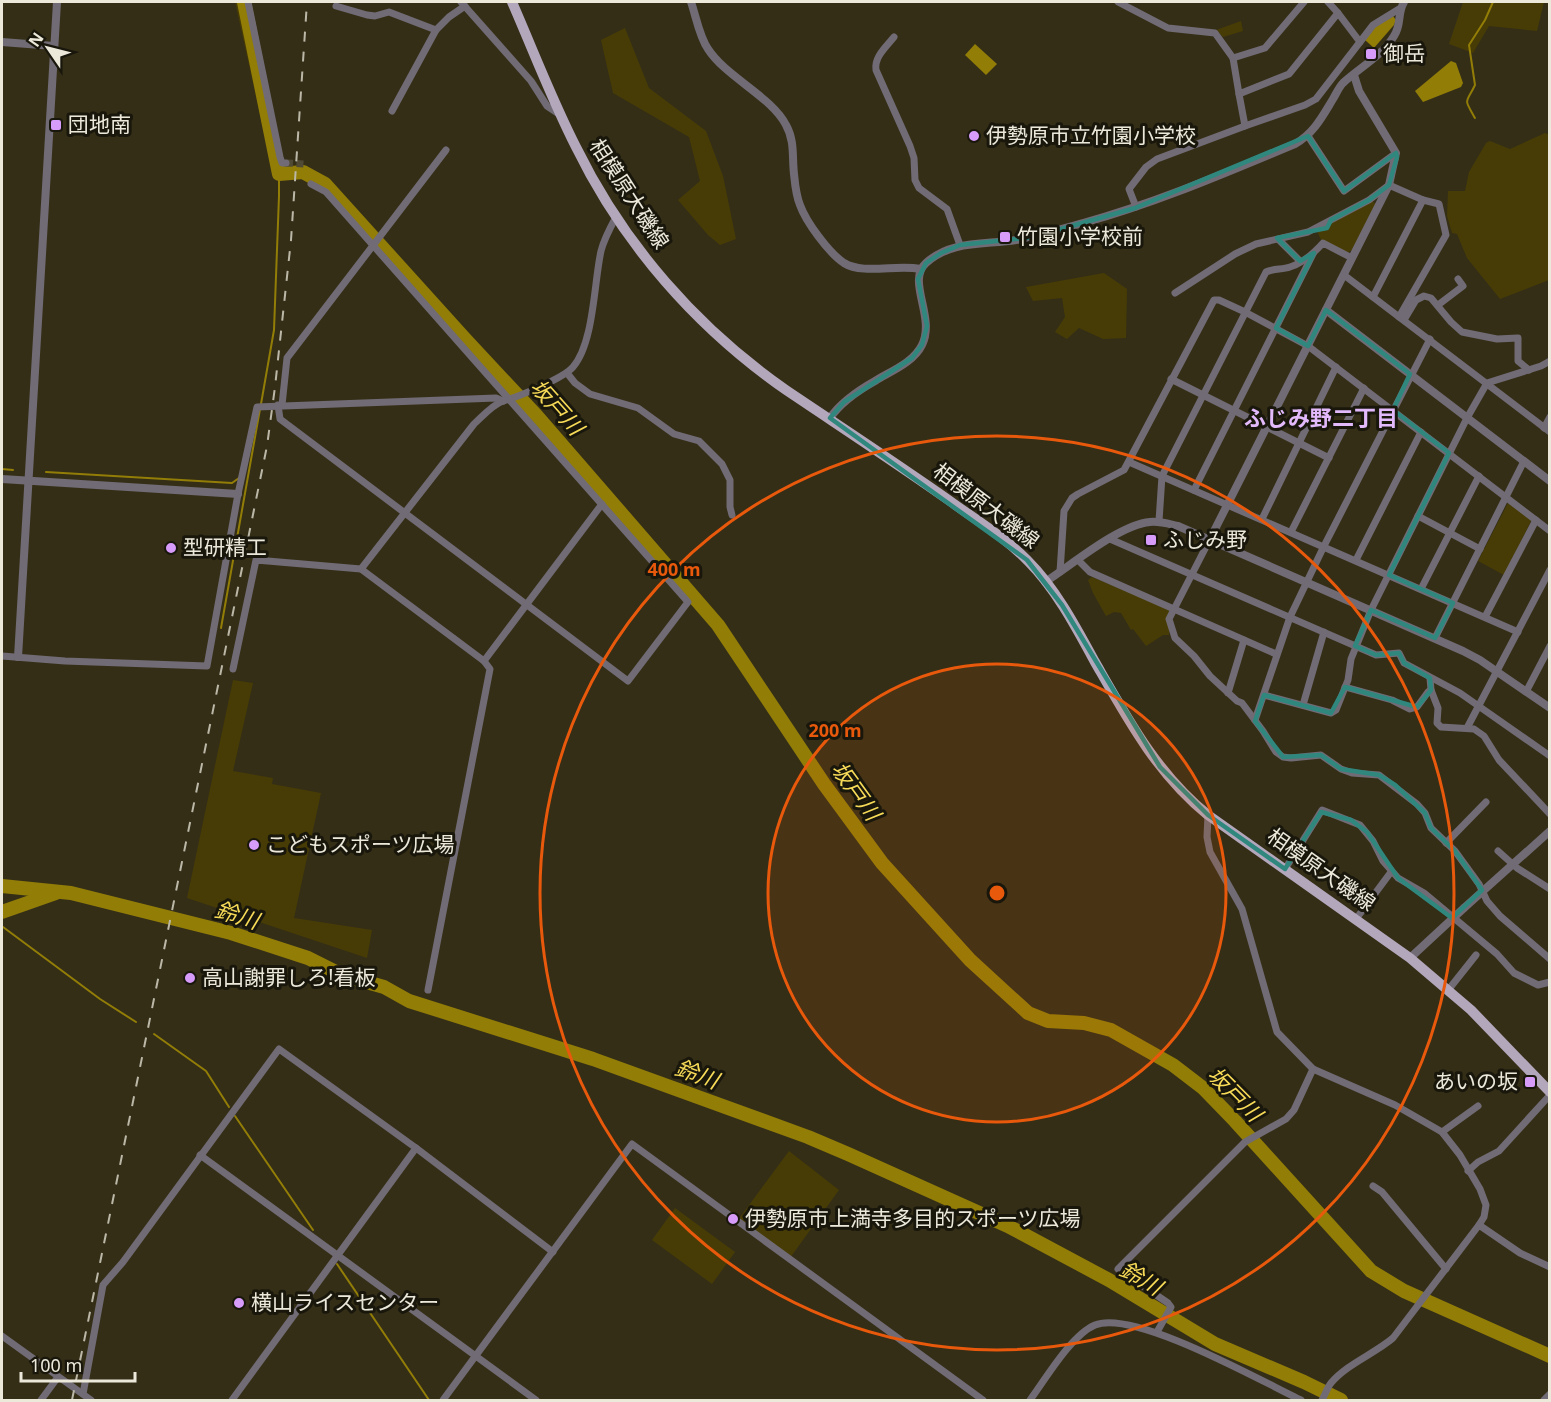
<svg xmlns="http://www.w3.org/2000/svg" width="1551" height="1402" font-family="'Noto Sans','Noto Sans JP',sans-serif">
<rect width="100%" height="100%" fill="#342e17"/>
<!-- green -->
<g fill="#473c05">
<path d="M235,2H242L277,172L273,173Z"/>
<path d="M1463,2H1544L1537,31L1489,26L1473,53L1449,44Z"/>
<path d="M1241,21L1243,31L1223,37L1216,30Z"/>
<path d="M625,28L649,88L706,131L723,176L736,239L720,245L708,235L678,200L700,181L689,137L613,93L601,40Z"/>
<path d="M1545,133L1550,135L1549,280L1500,299L1467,258L1457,234L1452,233L1447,216L1448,191H1465L1469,172L1486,143L1490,141L1510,149Z"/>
<path d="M1372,200L1376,205L1352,250L1347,253L1322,242L1317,231Z"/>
<path d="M1104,273L1127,289L1126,338L1103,339L1079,328L1067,339L1055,332L1065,317L1062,298L1033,301L1026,287Z"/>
<path d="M1508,503L1530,519L1531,521L1504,575L1478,561Z"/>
<path d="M1092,577L1170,610L1169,635H1163L1146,646L1133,629L1131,630L1121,613L1114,612L1106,616L1093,593L1088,580Z"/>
<path d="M233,680L253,683L233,771L273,778L272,784L321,793L294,918L372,930L367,958L187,898Z"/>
<path d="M789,1151L839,1190L790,1258L738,1220Z"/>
<path d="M675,1208L735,1252L712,1284L652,1240Z"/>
</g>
<!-- water -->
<g fill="#927d07">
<path d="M1393,16L1396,20L1394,25L1374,48L1365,40L1375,27Z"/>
<path d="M975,44L997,64L986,75L965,55Z"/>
<path d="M1451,61L1456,63L1463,83L1461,87L1423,102L1415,91Z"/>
</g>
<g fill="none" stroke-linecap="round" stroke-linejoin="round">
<!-- stream -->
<g stroke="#927d07" stroke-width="2">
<path d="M1475,118C1463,97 1466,104 1475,85L1469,45L1485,20L1493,2"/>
<path d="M261,404L274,330L279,196V174"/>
<path d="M2,469L13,470"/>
<path d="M46,472L232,483L239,478"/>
<path d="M221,628L260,409"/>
<path d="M3,927L100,999L136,1022"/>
<path d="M154,1034L206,1071L229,1107"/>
<path d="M235,1116L313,1230"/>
<path d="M337,1264L429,1400"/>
</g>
<!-- river -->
<g stroke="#927d07" stroke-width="14">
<path d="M244,2L279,174L303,172L325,184L465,339L537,416L718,625L824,784L882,863L970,960L1028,1013L1048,1021L1084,1023L1111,1030L1173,1065L1203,1088L1235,1121L1371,1271L1404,1291L1550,1356"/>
<path d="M2,886L71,893L231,933L308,958L342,975L384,987L409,1001L593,1059L808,1137L848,1154L1008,1226L1109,1280L1215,1344L1304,1382L1341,1400"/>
<path d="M2,912L56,893"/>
</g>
<!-- minor-tunnel -->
<path stroke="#504a34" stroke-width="7" stroke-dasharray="7 3.5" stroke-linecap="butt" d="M286,163L305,164"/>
<!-- minor -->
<g stroke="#716b75" stroke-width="7">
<path d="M248,2L280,157L282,163H286"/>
<path d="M461,2L531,81L547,106L559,114"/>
<path d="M1118,2L1168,28L1215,33L1233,58"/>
<path d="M1304,2L1265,48L1233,58L1239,94L1289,74L1338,13L1360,42L1373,25L1399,9"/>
<path d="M1328,2L1338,13"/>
<path d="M336,6L367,15L375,16L389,12L436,30"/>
<path d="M894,37C886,47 874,57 876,70L910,146L914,158L915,180L919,188L947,209L960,245"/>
<path d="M1239,94L1245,126L1305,105L1316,99L1360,42"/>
<path d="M392,111L436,30L449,17L465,6"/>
<path d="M1308,136L1344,191L1396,153"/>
<path d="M1136,207L1129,189L1146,167L1157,159L1245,126"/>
<path d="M1279,240L1300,261"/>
<path d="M1344,275L1550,432"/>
<path d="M1175,293L1235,254L1256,244L1308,232L1369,200L1389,185L1423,200L1439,204L1446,235L1399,317"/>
<path d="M1373,297L1423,200"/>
<path d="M1438,305L1463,286L1458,279"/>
<path d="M1404,320L1416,300L1424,296L1431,298L1451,322L1462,332L1497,339L1518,338V361L1529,370"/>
<path d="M567,373L575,383L590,394L638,408L674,434L699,441L722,464L730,480V507L732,515"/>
<path d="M1171,379L1329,458"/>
<path d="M278,405L280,419L628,681L688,602L326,192L311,184"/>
<path d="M282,405L287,358L446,150"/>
<path d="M1544,428L1550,417"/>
<path d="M1129,462L1518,632"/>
<path d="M1194,490L1313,254"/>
<path d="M1418,516L1480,549"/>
<path d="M1262,519L1336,367"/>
<path d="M1159,521L1162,476L1266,272C1274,268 1282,270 1290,267C1303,263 1314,253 1323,243L1352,258"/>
<path d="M1291,532L1364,388"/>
<path d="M1110,539L1376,655L1399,653L1404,663L1460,693L1550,756"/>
<path d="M1210,539L1169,619L1175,638L1194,656L1210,676L1237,701L1242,703L1263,731L1276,752L1283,757L1291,758L1321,755L1341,769L1352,773L1379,775L1417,804L1425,813L1431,828L1455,851L1479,884L1487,901L1500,916L1550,959"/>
<path d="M1078,560L1090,572L1276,654"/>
<path d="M1356,560L1421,432"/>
<path d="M1060,572L1064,511L1072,498L1078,494L1124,470L1214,300H1219L1245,312L1308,346L1550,531"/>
<path d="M1421,589L1479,476"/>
<path d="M1485,617L1536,520"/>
<path d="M1435,638L1524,461"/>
<path d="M2,656L65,661L207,666L238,494L257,407L496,398L503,401"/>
<path d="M484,661L602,504"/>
<path d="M233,669L256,560L361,569"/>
<path d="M1430,678L1431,690L1438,708L1437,723L1441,727L1474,729L1484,736L1499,760L1550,814"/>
<path d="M1345,687L1392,700L1410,709L1417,707L1428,692L1431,690"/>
<path d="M1526,692L1550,646"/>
<path d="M1228,693L1244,640"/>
<path d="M1264,695L1331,713L1336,710L1348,680L1351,659L1371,610L1467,418L1487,383L1541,366L1550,361"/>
<path d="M1303,705L1324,632"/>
<path d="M1255,720L1290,617L1324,546L1430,339"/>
<path d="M1467,728L1550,570"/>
<path d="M1208,815L1207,837L1210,852L1242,909L1277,1032L1313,1069L1395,1105L1442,1132L1460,1155L1480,1189L1486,1205L1484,1217L1479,1225L1393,1338C1374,1354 1347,1364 1331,1383C1327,1388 1325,1395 1322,1400"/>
<path d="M1446,843L1486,802"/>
<path d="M1498,851L1517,868L1550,889"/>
<path d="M1285,869L1322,810L1360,825L1373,841L1383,861L1398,878L1424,893L1497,954L1514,973L1538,985L1550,982"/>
<path d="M1356,919L1391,872"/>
<path d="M1449,989L1476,955"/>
<path d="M428,990L490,669L484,661L361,569L474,424C483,416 492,405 503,401C518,397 564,378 573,367C594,343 594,282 601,251C604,239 610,228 616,217"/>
<path d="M1442,1132L1478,1106"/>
<path d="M200,1155L536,1400"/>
<path d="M1468,1171L1478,1162L1499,1151L1550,1095"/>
<path d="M1373,1186L1382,1192L1446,1269"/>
<path d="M1479,1225L1520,1253L1550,1267"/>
<path d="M1157,1332L1171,1307L1168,1303L1118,1269L1245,1142L1286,1119L1294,1110L1313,1069"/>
<path d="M2,1336L91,1400"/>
<path d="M83,1394L103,1285L123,1262L279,1049L416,1148L553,1252"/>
<path d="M41,1400L58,1377"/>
<path d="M232,1400L416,1148"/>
<path d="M443,1400L632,1144L983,1400"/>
<path d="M1030,1400C1045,1380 1071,1335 1095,1325C1134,1309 1261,1381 1301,1400"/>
<path d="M1544,1400L1550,1394"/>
</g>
<!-- tertiary -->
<g stroke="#716b75" stroke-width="8">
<path d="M691,2C696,16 699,36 708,49C726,77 772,97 786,125C795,141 792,157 794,174C795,184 796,196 800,205C806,222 829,253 844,263C863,275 898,264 920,269"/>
<path d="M2,42L54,46"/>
<path d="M1326,310L1550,481"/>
<path d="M830,418C841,402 859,390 875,381C891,371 913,363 922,345C936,317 906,281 926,263C951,240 985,245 1016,240C1039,236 1061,229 1083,223C1156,203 1225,173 1295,144C1314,133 1322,117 1333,99C1336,94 1339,87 1343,83C1359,68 1382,56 1394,36C1402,24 1397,13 1404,2"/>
<path d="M2,479L238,494"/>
<path d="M1210,539L1389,185L1396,153L1359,91L1354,75"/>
<path d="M1045,582C1073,564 1119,525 1150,522C1160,521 1169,524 1178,526L1463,651L1480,660L1550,708"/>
<path d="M18,657L57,2"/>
<path d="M1410,958L1464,908"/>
</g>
<!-- primary -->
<path stroke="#b3a7bc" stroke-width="10" d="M512,2C533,50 552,100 576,147C624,245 697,328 786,390C841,427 896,463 950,501C976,520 1006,538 1028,561C1056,589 1076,627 1095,662C1127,718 1157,774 1208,815L1410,958L1471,1010L1550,1092"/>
<!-- rail -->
<path stroke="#bcb8a8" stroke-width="2" stroke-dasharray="10 10" stroke-linecap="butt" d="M72,1400L267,446L275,387L291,240L307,2"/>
<!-- tertiary-bridge -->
<path stroke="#716b75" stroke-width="8" d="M1464,908L1550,831"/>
</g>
<!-- marked area -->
<path fill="none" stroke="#30877e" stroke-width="4.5" stroke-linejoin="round" d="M1308,136L1344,191L1396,153L1397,157L1389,185L1369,200L1331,220L1327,228L1277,238L1300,261L1314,253L1276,328L1308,346L1326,310L1410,374L1393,410L1449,453L1389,575L1453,603L1435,638L1371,610L1355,646L1376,655L1399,653L1404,663L1430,678L1431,690L1417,707L1345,687L1331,713L1264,695L1255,721L1283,757L1321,755L1341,769L1379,775L1395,785L1425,813L1431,828L1455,851L1482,890L1452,918L1398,878L1367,832L1351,820L1321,812L1285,869L1208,815L1160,767L1062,605L1027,560L830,418L844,402L912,358L922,345L927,326L918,279L926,263L941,253L960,245L1033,237L1135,208Z"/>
<!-- distance rings -->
<circle cx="997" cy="893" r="229" fill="#e8590c" fill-opacity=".12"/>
<g fill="none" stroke="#e8590c" stroke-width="3">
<circle cx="997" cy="893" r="229"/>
<circle cx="997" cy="893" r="457"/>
</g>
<!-- markers -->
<g fill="#d79bf9" stroke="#19170c" stroke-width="2">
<rect x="1365" y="48" width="12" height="12" rx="3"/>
<rect x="50" y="119" width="12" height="12" rx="3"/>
<circle cx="974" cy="136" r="6"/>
<rect x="999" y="231" width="12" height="12" rx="3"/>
<rect x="1145" y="534" width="12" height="12" rx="3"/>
<circle cx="171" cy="548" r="6"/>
<circle cx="254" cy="845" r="6"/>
<circle cx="190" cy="978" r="6"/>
<rect x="1524" y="1076" width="12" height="12" rx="3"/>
<circle cx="733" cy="1219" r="6"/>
<circle cx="239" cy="1303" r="6"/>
</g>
<g text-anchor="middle" stroke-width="6" stroke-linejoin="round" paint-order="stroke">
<!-- poi labels -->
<g font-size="21" fill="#ece9db" stroke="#19170c" text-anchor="start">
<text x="1383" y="61">御岳</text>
<text x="68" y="132">団地南</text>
<text x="986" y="143">伊勢原市立竹園小学校</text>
<text x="1017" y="244">竹園小学校前</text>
<text x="1163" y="547">ふじみ野</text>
<text x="183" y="555">型研精工</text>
<text x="266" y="852">こどもスポーツ広場</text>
<text x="202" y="985">高山謝罪しろ!看板</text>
<text x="1518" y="1089" text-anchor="end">あいの坂</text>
<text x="745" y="1226">伊勢原市上満寺多目的スポーツ広場</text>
<text x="251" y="1310">横山ライスセンター</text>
</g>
<!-- street labels -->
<g font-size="21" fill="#ece9db" stroke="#19170c">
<text transform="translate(629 194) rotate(57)" y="7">相模原大磯線</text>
<text transform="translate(986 506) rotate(37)" y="7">相模原大磯線</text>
<text transform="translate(1321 870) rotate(35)" y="7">相模原大磯線</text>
</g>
<!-- water labels -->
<g font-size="22" font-style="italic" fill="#f7db58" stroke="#19170c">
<text transform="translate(557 407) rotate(48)" y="8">坂戸川</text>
<text transform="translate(856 791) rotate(54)" y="8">坂戸川</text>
<text transform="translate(237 915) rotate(17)" y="8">鈴川</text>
<text transform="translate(697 1074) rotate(20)" y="8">鈴川</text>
<text transform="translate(1235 1094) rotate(45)" y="8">坂戸川</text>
<text transform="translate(1141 1278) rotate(30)" y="8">鈴川</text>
</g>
<!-- neighbourhood labels -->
<g font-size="22" font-weight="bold" fill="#e2b9fb" stroke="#19170c">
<text x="1321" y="426">ふじみ野二丁目</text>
</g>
</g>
<circle cx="997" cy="893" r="9" fill="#e8590c" stroke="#19170c" stroke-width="3"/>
<g font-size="18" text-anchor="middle" font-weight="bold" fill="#e8590c" stroke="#19170c" stroke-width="6" stroke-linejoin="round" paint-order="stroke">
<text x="674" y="576">400 m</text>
<text x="835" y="737">200 m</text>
</g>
<!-- border -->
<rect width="1551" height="1402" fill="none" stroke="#ece9db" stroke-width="6"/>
<!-- north arrow -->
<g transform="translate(48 48) rotate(305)" stroke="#19170c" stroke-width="4.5" paint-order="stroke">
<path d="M0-4.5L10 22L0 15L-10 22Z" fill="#ece9db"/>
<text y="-9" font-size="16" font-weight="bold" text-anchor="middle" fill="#ece9db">N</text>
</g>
<!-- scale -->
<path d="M21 1372v9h114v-9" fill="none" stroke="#ece9db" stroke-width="3"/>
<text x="30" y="1372" font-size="18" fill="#ece9db" stroke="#19170c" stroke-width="4.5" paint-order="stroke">100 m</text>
</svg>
